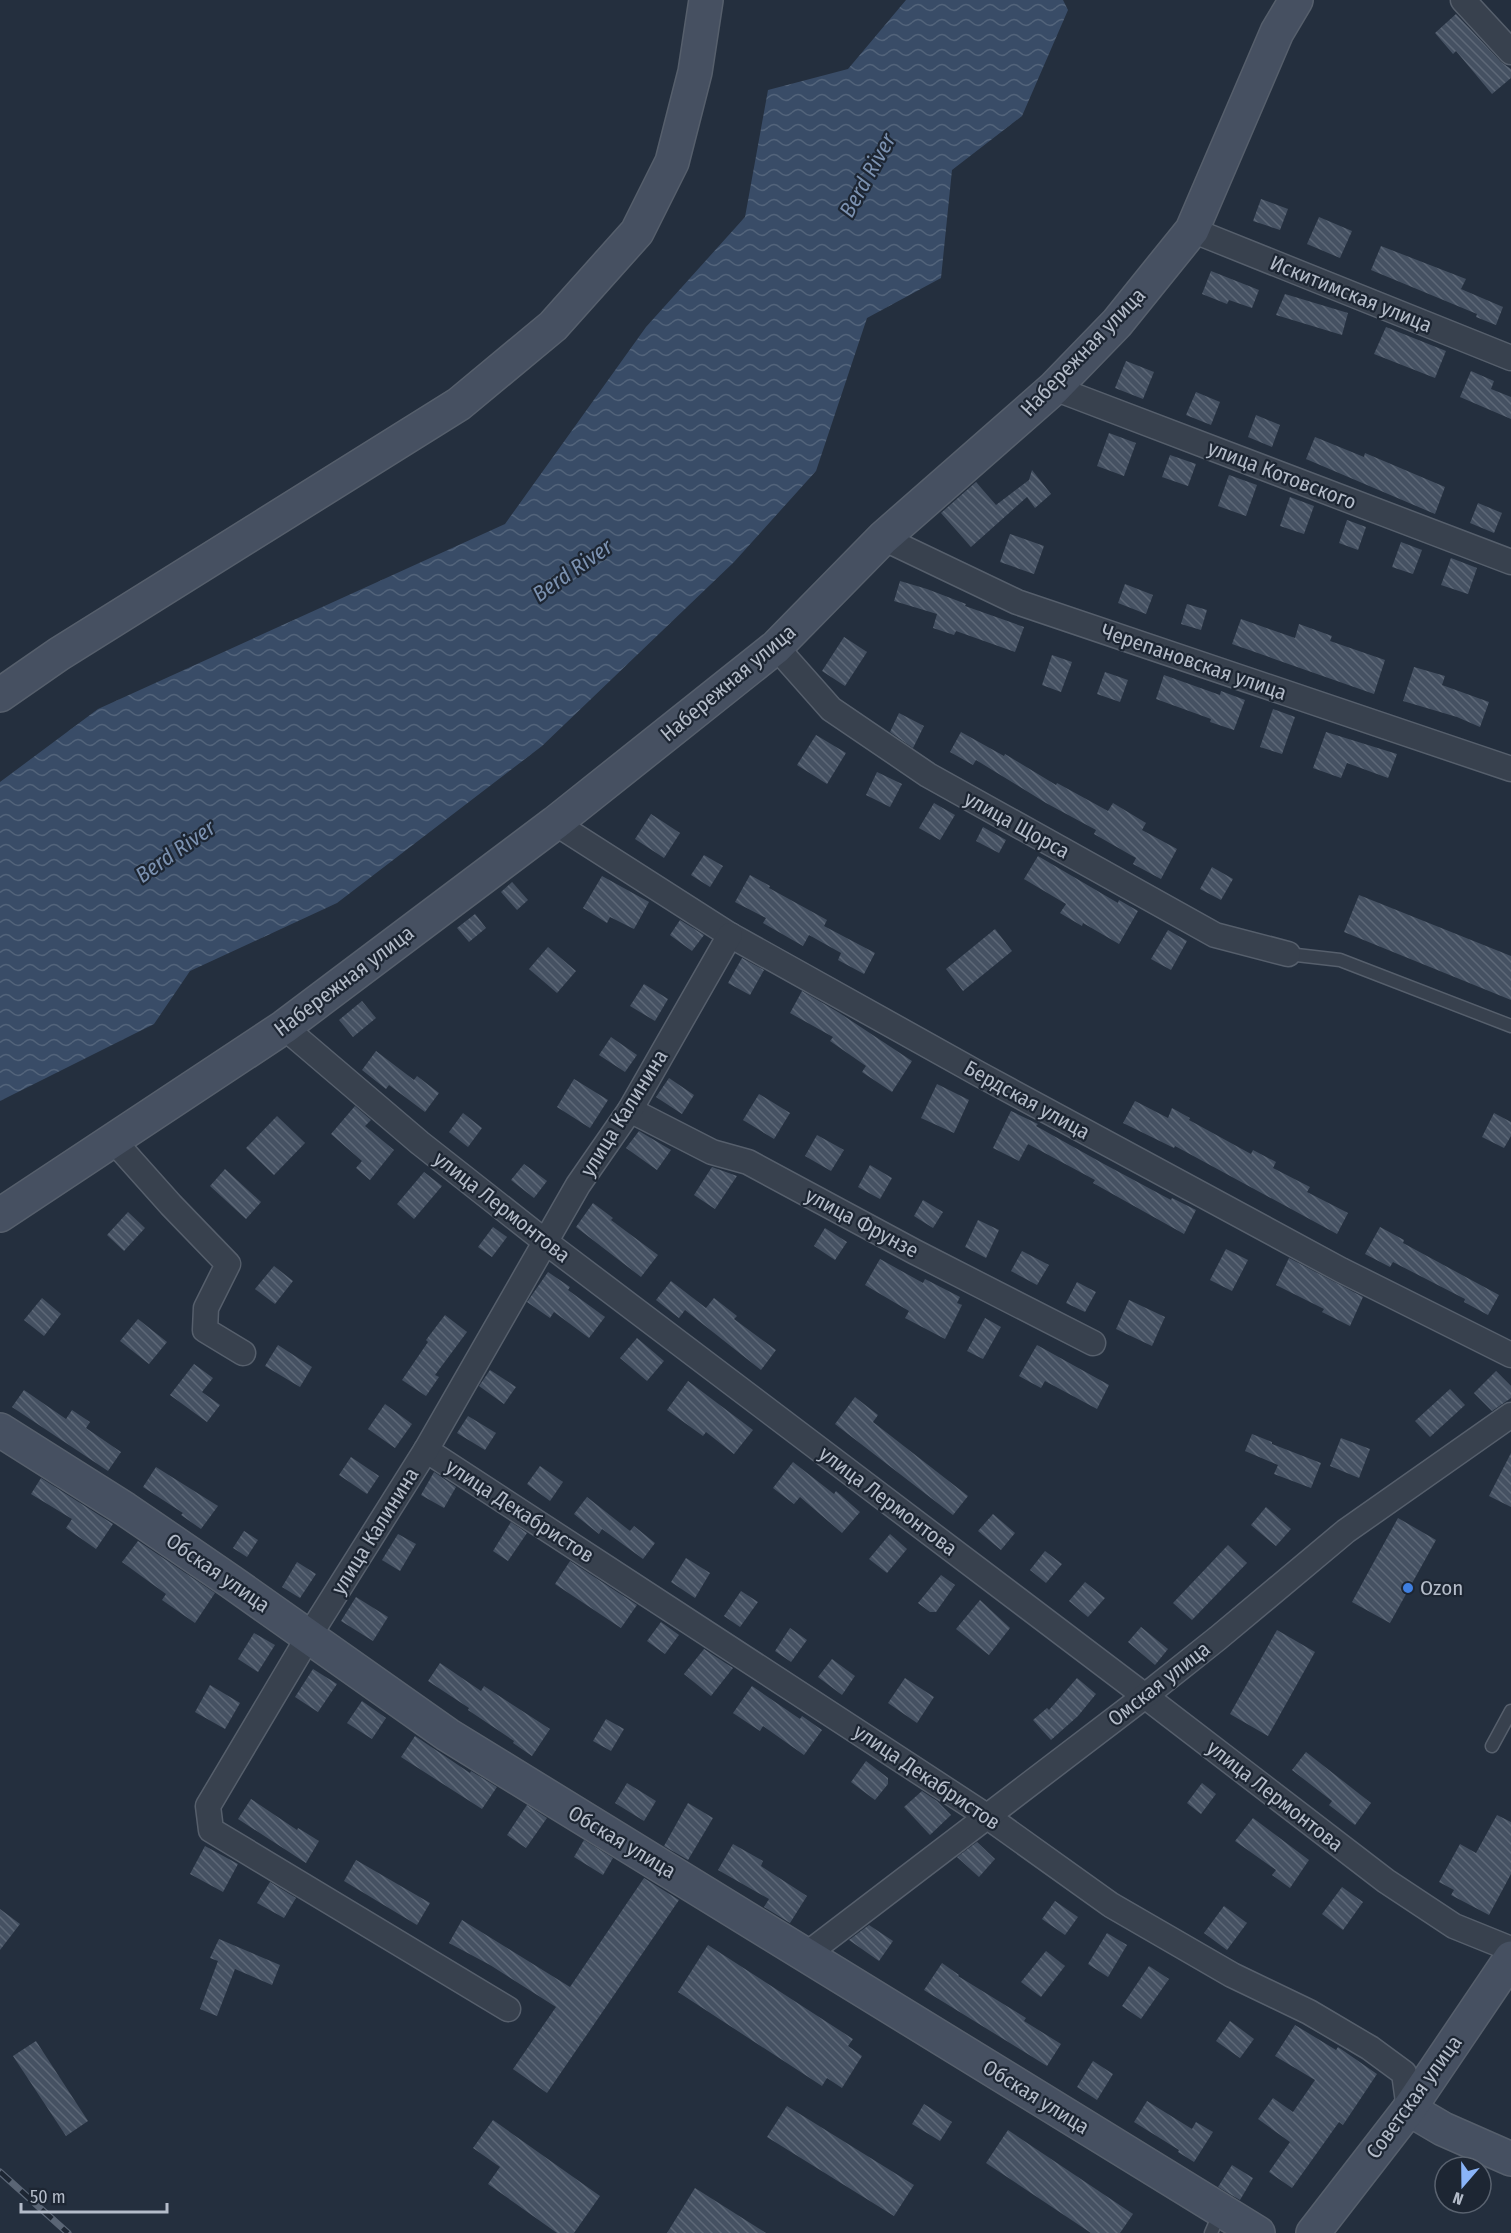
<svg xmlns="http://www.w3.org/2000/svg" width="1511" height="2233" font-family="'Fira Sans Condensed',sans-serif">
<defs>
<pattern id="water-waves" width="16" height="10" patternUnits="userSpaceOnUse" patternTransform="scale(1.5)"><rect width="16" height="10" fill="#394c67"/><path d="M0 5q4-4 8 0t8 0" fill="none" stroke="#53647b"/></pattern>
<pattern id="building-back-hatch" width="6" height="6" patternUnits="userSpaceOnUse" patternTransform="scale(1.5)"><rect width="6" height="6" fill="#455162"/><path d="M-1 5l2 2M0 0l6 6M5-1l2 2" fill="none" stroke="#5d6877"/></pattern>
</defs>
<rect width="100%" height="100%" fill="#242f3e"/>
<!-- water -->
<path fill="url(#water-waves)" d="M906,0H1063L1068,10L1022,116L952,170L941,278L867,318L816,471L734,562L542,746L337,903L190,971L154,1024L0,1101V782L98,709L505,524L646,327L745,217L768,90L848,69Z"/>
<!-- building -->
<g fill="url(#building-back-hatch)">
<path d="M1456,14L1501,62L1511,69V78L1492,94L1456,51L1453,54L1435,33Z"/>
<path d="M1261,199L1288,209L1280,230L1253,221Z"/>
<path d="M1319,217L1352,231L1340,258L1307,244Z"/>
<path d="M1381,246L1466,279L1461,289L1503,307L1496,325L1476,317L1477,314L1371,270Z"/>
<path d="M1211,271L1259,290L1252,308L1229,300L1227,304L1202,294Z"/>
<path d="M1285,294L1348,313L1342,335L1276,315Z"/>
<path d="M1386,327L1446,351L1435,378L1374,354Z"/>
<path d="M1126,361L1154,372L1143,399L1115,388Z"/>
<path d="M1471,371L1494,381L1491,389L1511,397V419L1460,397Z"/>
<path d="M1196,392L1220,402L1211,425L1186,415Z"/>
<path d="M1256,415L1280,425L1272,447L1248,437Z"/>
<path d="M1109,433L1136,443L1124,476L1097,466Z"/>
<path d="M1315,437L1364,457L1365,453L1445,487L1435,514L1306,459Z"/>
<path d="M1170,455L1196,464L1188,486L1162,477Z"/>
<path d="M1032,470L1051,494L1035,508L1027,497L971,547L941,513L976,482L996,505L1029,480Z"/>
<path d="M1229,475L1257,485L1246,516L1218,506Z"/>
<path d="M1290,497L1314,506L1304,534L1280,526Z"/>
<path d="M1478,503L1502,513L1494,533L1470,523Z"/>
<path d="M1347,520L1366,527L1358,550L1339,543Z"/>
<path d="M1010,534L1044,546L1034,574L1000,562Z"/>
<path d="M1401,542L1422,550L1413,574L1392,567Z"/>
<path d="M1451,558L1477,568L1468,594L1441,585Z"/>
<path d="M900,581L927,589L966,604L965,606L1024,627L1015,652L956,631L954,635L933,628L937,614L894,601Z"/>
<path d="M1125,584L1153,595L1146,614L1118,603Z"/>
<path d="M1187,604L1207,610L1201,630L1181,624Z"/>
<path d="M1241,619L1295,638L1299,624L1332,636L1330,641L1385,660L1374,694L1232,644Z"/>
<path d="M844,637L867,652L845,686L822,671Z"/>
<path d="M1052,655L1072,662L1061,692L1042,685Z"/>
<path d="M1414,667L1445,676L1442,685L1489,702L1480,727L1457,717L1403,701Z"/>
<path d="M1105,672L1128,680L1120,702L1097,694Z"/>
<path d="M1164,675L1220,695L1221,691L1245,700L1234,730L1210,722L1211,719L1156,699Z"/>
<path d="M1273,709L1295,717L1282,754L1260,747Z"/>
<path d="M899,713L924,726L913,748L890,732Z"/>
<path d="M961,732L1004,756L1005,754L1056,785L1057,783L1108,811L1113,803L1146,823L1142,830L1177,849L1161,879L1133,864L1136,858L1094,834L1096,830L1046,803L976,760L973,765L950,752Z"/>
<path d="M1326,732L1397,754L1388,778L1347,763L1341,778L1313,768Z"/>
<path d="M816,735L846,753L827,784L797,765Z"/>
<path d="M877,772L902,784L890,807L866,795Z"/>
<path d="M934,803L955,815L940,840L919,828Z"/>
<path d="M651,814L680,833L664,858L635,839Z"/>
<path d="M983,827L1006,840L999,853L976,841Z"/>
<path d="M704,855L723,866L710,887L691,875Z"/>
<path d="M1038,856L1118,903L1119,900L1138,911L1119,944L1083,923L1082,926L1060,913L1066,904L1024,879Z"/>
<path d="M1212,867L1233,879L1221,900L1200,889Z"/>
<path d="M750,875L770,886L769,888L827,920L824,926L875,953L864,974L838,960L841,953L809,935L803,946L763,923L766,918L735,902Z"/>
<path d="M602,876L649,902L634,929L610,917L607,923L583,908Z"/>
<path d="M512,882L528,900L517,910L501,892Z"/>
<path d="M1359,895L1511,956V1000L1344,932Z"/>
<path d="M475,914L486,928L469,942L457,928Z"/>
<path d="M680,920L704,935L692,951L670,935Z"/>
<path d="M995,929L1012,951L963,991L946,969Z"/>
<path d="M1168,930L1187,941L1171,970L1151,959Z"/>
<path d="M548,947L576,971L557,993L529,969Z"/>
<path d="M742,958L764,970L750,995L728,983Z"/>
<path d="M644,984L668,999L655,1021L630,1006Z"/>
<path d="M802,991L838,1012L912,1061L892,1092L862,1072L866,1066L830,1041L833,1037L790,1013Z"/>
<path d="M362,1001L376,1018L353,1037L339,1020Z"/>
<path d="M611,1037L637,1055L625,1072L599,1055Z"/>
<path d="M376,1051L414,1080L417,1076L439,1093L425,1112L389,1085L386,1089L362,1070Z"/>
<path d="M669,1078L694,1095L682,1114L656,1097Z"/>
<path d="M574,1079L608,1100L590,1128L557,1107Z"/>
<path d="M937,1084L969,1100L954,1133L921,1118Z"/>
<path d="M759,1094L790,1113L774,1139L743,1120Z"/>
<path d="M1135,1101L1168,1118L1172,1108L1190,1118L1189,1120L1251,1154L1253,1150L1276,1162L1273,1168L1310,1187L1307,1192L1348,1213L1337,1234L1175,1146L1174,1148L1123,1123Z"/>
<path d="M355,1106L371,1120L365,1126L394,1150L370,1180L356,1168L362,1161L331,1134Z"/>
<path d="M1011,1111L1038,1124L1036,1126L1104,1164L1171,1200L1172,1198L1196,1210L1184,1234L1093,1183L1095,1180L1028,1144L1019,1161L993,1148Z"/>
<path d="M463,1113L482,1128L468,1147L449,1132Z"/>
<path d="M1494,1113L1511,1122V1136L1504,1148L1482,1137Z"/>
<path d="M277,1116L305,1143L274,1175L246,1148Z"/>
<path d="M639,1131L671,1150L657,1170L626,1148Z"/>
<path d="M817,1135L844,1150L831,1171L805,1156Z"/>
<path d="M524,1164L547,1181L534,1198L511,1180Z"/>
<path d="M870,1165L892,1178L880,1199L858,1187Z"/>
<path d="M712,1167L737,1176L715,1209L694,1195Z"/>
<path d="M225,1169L261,1202L246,1219L210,1186Z"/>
<path d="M424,1172L442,1186L414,1219L397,1204Z"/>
<path d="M923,1200L943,1212L933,1228L914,1216Z"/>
<path d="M593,1203L613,1218L611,1220L658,1255L641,1277L576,1227Z"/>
<path d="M128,1212L145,1228L124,1251L107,1235Z"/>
<path d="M978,1220L999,1230L986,1258L965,1247Z"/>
<path d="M493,1227L507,1237L492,1257L478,1247Z"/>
<path d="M1380,1227L1404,1240L1403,1243L1499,1295L1488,1315L1464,1302L1465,1299L1393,1262L1390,1267L1365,1254Z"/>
<path d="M825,1228L847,1242L835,1260L814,1246Z"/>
<path d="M1226,1249L1248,1260L1232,1291L1210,1280Z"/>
<path d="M1022,1251L1049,1265L1037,1285L1011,1271Z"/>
<path d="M1289,1258L1363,1297L1350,1326L1322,1312L1324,1309L1276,1285Z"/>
<path d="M880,1259L923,1283L925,1279L960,1297L957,1303L962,1305L945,1339L905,1318L909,1311L865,1285Z"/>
<path d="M274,1266L293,1281L275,1304L255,1289Z"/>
<path d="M548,1272L570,1287L568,1290L605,1317L589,1338L554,1312L550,1318L527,1302Z"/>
<path d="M671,1281L706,1308L714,1298L737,1316L734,1319L776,1350L761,1370L685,1310L679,1318L656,1300Z"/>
<path d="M1077,1282L1096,1292L1085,1312L1066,1303Z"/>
<path d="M42,1298L61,1314L44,1336L24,1320Z"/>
<path d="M1129,1300L1165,1317L1152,1346L1116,1329Z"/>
<path d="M445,1315L467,1332L435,1375L439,1377L426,1396L402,1380L428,1342L426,1340Z"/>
<path d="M985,1318L1001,1327L983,1359L967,1351Z"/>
<path d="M138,1319L167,1342L149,1364L120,1341Z"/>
<path d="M637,1338L664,1361L647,1381L620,1358Z"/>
<path d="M278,1345L312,1367L300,1387L265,1366Z"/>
<path d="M1037,1345L1109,1385L1097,1409L1045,1381L1041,1388L1019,1376Z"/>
<path d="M194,1364L213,1378L202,1392L220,1405L207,1422L170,1395Z"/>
<path d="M490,1370L516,1387L504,1404L479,1386Z"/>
<path d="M1496,1371L1511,1386V1398L1492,1411L1474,1393Z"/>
<path d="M688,1381L753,1430L734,1454L706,1432L703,1436L667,1410Z"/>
<path d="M1450,1389L1465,1405L1430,1437L1415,1421Z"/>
<path d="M24,1390L66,1419L72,1410L90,1422L86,1428L121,1452L108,1471L12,1407Z"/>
<path d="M855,1397L878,1415L873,1422L968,1496L953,1515L835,1424Z"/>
<path d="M385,1404L412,1424L395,1448L368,1429Z"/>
<path d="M468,1416L496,1433L485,1450L457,1433Z"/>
<path d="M1252,1434L1272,1442V1444L1321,1463L1311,1488L1274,1474L1278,1465L1245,1451Z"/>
<path d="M1341,1438L1370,1449L1359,1478L1330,1466Z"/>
<path d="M1511,1453V1507L1489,1496Z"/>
<path d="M351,1457L379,1476L367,1494L339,1475Z"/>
<path d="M793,1462L834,1494L836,1491L860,1512L842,1533L800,1497L794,1504L773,1488Z"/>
<path d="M540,1466L563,1482L550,1501L527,1484Z"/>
<path d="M156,1467L218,1506L201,1529L181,1515L183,1513L143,1487Z"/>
<path d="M434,1472L456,1487L444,1508L421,1495Z"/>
<path d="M41,1478L113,1524L96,1549L66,1528L72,1519L31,1494Z"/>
<path d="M587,1497L630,1531L634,1526L655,1543L643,1559L602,1529L599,1534L574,1514Z"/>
<path d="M1266,1507L1291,1529L1276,1546L1251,1525Z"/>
<path d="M993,1514L1015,1533L1001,1550L978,1531Z"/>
<path d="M1398,1518L1436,1540L1390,1623L1352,1602Z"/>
<path d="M511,1522L527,1533L508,1561L493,1551Z"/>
<path d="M244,1531L258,1540L247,1557L233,1548Z"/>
<path d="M398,1534L416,1544L400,1571L382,1560Z"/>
<path d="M890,1534L907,1549L887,1573L869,1559Z"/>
<path d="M138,1541L215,1593L195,1623L162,1600L166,1594L122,1562Z"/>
<path d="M1228,1545L1247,1563L1192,1620L1173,1603Z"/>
<path d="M1045,1551L1062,1564L1046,1583L1030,1570Z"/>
<path d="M686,1558L710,1573L695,1598L671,1582Z"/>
<path d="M570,1561L637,1605L621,1628L555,1584Z"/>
<path d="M297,1562L316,1574L300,1598L282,1587Z"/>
<path d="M941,1575L955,1585L936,1612H930L918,1603Z"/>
<path d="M1085,1582L1105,1598L1088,1617L1069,1601Z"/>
<path d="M741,1591L758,1602L740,1627L724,1616Z"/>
<path d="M356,1597L388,1617L373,1641L341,1621Z"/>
<path d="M980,1600L1010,1628L989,1655L956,1629Z"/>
<path d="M661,1622L679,1635L665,1654L647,1641Z"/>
<path d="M1141,1627L1168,1649L1155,1665L1128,1642Z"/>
<path d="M790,1628L807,1640L791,1662L775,1651Z"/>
<path d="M1277,1630L1315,1652L1268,1736L1230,1714Z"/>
<path d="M254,1633L275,1645L258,1672L238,1659Z"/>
<path d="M704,1649L733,1668L711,1696L684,1674Z"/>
<path d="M832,1659L855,1676L842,1695L818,1677Z"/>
<path d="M440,1663L481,1691L484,1686L550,1729L532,1756L513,1743L514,1741L468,1710L469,1708L428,1681Z"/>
<path d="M313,1669L337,1684L318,1712L295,1697Z"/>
<path d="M905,1678L934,1697L917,1723L888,1703Z"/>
<path d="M1077,1678L1096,1694L1078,1716L1051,1740L1033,1720L1047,1708L1049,1710Z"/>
<path d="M210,1685L240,1703L225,1729L195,1712Z"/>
<path d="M752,1686L800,1719L802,1716L822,1730L804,1755L763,1726L760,1731L733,1713Z"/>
<path d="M362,1701L386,1718L372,1739L347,1723Z"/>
<path d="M606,1719L624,1729L611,1751L593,1741Z"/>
<path d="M415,1736L470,1773L471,1771L497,1787L482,1809L401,1757Z"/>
<path d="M1306,1752L1371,1803L1355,1825L1329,1805L1332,1801L1292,1770Z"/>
<path d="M866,1761L888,1778V1784L875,1800L851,1782Z"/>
<path d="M627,1783L656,1801L644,1821L615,1803Z"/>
<path d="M1202,1783L1216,1794L1201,1814L1187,1803Z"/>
<path d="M922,1791L937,1801L951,1815L930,1835L904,1807Z"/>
<path d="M251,1799L297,1830L298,1828L319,1841L306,1863L238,1819Z"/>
<path d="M688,1803L713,1818L688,1860L664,1846Z"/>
<path d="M527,1805L547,1818L526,1848L507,1835Z"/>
<path d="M1497,1815L1511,1822V1874L1489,1915L1451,1895L1454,1890L1439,1882L1460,1844L1476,1853Z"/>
<path d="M1253,1818L1309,1860L1290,1888L1272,1875L1276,1870L1235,1841Z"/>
<path d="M584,1840L613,1858L603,1875L574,1857Z"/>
<path d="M977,1842L995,1859L979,1877L957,1857Z"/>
<path d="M733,1844L763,1861L761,1866L807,1896L790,1923L764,1907L769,1899L718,1870Z"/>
<path d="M205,1846L238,1864L223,1892L190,1874Z"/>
<path d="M356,1860L430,1903L417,1925L344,1881Z"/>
<path d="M644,1878L679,1900L547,2093L513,2069L556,2007L490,1965L449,1943L462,1920L570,1987Z"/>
<path d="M270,1882L296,1898L284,1918L257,1903Z"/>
<path d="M1342,1887L1363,1902L1343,1930L1322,1914Z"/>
<path d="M1055,1901L1078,1917L1065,1935L1042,1919Z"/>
<path d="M1224,1906L1247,1923L1227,1950L1204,1933Z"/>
<path d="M0,1909L20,1924L0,1950Z"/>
<path d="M869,1925L893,1941L879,1961L849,1940Z"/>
<path d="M1107,1933L1127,1945L1108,1977L1088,1964Z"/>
<path d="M219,1939L280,1965L272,1985L235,1969L217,2016L200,2009L218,1961L210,1958Z"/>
<path d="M708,1945L853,2039L848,2046L862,2056L842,2088L827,2078L822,2086L678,1992Z"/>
<path d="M1046,1951L1065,1966L1041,1997L1021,1982Z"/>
<path d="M942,1963L959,1975L958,1976L1026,2018L1024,2021L1061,2044L1047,2066L924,1990Z"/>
<path d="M1149,1966L1169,1979L1141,2019L1122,2006Z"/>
<path d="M1230,2021L1254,2039L1240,2058L1216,2041Z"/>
<path d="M1295,2025L1336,2050L1338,2047L1377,2074L1343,2125L1339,2122L1292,2188L1269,2172L1290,2142L1258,2119L1273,2098L1293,2112L1315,2080L1275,2056Z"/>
<path d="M36,2041L88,2121L66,2136L13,2056Z"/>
<path d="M1093,2061L1113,2074L1097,2100L1077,2087Z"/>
<path d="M1147,2101L1192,2129L1196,2122L1213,2132L1194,2162L1178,2152L1179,2150L1134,2122Z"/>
<path d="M924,2104L952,2122L940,2141L912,2124Z"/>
<path d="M787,2106L914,2185L894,2216L767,2137Z"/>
<path d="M493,2120L600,2196L574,2233H557L488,2184L500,2167L473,2148Z"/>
<path d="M1008,2130L1133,2214L1120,2233H1091L986,2163Z"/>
<path d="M1232,2165L1253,2178L1240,2200L1218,2187Z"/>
<path d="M695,2188L766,2233H667Z"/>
</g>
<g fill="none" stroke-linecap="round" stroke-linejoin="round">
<defs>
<g id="lane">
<path d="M1288,954L1340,960L1511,1026"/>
<path d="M1492,1746L1511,1711"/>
<path d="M1211,2233L1220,2212"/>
</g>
<g id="street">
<path d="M1463,0L1511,52"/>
<path d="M1192,230L1511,358"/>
<path d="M1054,388L1511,562"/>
<path d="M883,538L1017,602L1511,769"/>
<path d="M776,647L831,709L928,775L1215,935L1288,954"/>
<path d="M555,823L730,935L979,1074L1341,1270L1511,1355"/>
<path d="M284,1027L420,1143L547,1243L1145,1696L1386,1881L1454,1926L1511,1949"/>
<path d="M630,1110L712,1152L748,1162L915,1252L1093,1343"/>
<path d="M113,1140L171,1205L228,1264L206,1308L205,1330L243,1353"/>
<path d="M426,1450L988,1817L1111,1905L1232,1975L1309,2012L1370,2048L1404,2073L1409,2109"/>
<path d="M807,1954L1145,1696L1218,1638L1346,1531L1511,1415"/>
<path d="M508,2009L211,1830L208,1806L309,1636L426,1450L578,1185L630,1110L730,935"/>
</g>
<g id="secondary">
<path d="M0,695L59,654L459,404L553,326L637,232L672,162L695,72L706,0"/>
<path d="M0,1215L284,1027L555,823L776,647L883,538L1054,388L1117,323L1192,230L1277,32L1296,0"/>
<path d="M0,1430L125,1509L230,1581L448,1735L1258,2233"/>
<path d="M1409,2109L1443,2129L1511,2159"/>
<path d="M1313,2233L1409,2109L1511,1958"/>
</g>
</defs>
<!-- lane casing -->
<use href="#lane" stroke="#565f6c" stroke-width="15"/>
<!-- street casing -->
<use href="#street" stroke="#565f6c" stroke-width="27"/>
<!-- secondary casing -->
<use href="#secondary" stroke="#565f6c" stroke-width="36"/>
<!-- lane -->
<use href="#lane" stroke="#38414e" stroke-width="12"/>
<!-- street -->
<use href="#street" stroke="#38414e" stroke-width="24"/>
<!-- secondary -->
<use href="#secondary" stroke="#465061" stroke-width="33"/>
<defs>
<path id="rail" d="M0,2172L68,2233"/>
</defs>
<!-- rail casing -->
<use href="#rail" stroke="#5a6575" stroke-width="7"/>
<!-- rail -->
<use href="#rail" stroke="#1d2633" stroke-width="4.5" stroke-dasharray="14" stroke-linecap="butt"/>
</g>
<!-- markers -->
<circle fill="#3f7fe0" stroke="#1d2633" stroke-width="2" cx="1408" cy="1588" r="6"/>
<g text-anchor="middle" stroke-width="4.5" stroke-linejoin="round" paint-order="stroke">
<!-- street labels -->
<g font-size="21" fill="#b4bcc9" stroke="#1d2633">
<text transform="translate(1351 294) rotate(22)" y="7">Искитимская улица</text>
<text transform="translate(1083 352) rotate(-46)" y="7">Набережная улица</text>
<text transform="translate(1282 475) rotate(21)" y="7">улица Котовского</text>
<text transform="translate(1194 662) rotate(19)" y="7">Черепановская улица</text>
<text transform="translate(728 683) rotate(-40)" y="7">Набережная улица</text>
<text transform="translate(1017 825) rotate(29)" y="7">улица Щорса</text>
<text transform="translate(344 981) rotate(-37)" y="7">Набережная улица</text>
<text transform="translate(1027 1100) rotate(29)" y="7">Бердская улица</text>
<text transform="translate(624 1113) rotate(-58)" y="7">улица Калинина</text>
<text transform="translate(502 1207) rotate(38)" y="7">улица Лермонтова</text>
<text transform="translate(862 1223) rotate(28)" y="7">улица Фрунзе</text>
<text transform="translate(888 1501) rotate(37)" y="7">улица Лермонтова</text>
<text transform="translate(520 1511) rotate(33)" y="7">улица Декабристов</text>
<text transform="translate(375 1531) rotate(-58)" y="7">улица Калинина</text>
<text transform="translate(218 1573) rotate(35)" y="7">Обская улица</text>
<text transform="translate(1159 1684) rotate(-38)" y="7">Омская улица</text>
<text transform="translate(927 1777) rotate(34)" y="7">улица Декабристов</text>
<text transform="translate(1275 1796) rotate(38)" y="7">улица Лермонтова</text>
<text transform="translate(622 1842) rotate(31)" y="7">Обская улица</text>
<text transform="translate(1036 2097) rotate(32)" y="7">Обская улица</text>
<text transform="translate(1414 2097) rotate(-54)" y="7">Советская улица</text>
</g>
<!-- poi labels -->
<g font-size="21" fill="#b4bcc9" stroke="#1d2633" text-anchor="start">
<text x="1420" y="1595">Ozon</text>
</g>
<!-- water labels -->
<g font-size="22" font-style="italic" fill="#7c92b1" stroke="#1d2633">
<text transform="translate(867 175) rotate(-61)" y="8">Berd River</text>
<text transform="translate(572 570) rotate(-35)" y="8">Berd River</text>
<text transform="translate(175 851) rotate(-35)" y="8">Berd River</text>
</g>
</g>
<!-- north arrow -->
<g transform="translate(1463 2185) rotate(200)"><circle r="28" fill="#1d2633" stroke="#59626f" stroke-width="1.5"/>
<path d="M0-4.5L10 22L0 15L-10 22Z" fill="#8ab4f8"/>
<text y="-9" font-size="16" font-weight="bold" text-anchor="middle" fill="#b4bcc9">N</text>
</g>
<!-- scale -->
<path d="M21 2203v9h146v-9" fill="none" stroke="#b4bcc9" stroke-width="3"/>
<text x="30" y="2203" font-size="18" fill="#b4bcc9" stroke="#1d2633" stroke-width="4.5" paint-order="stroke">50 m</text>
</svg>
